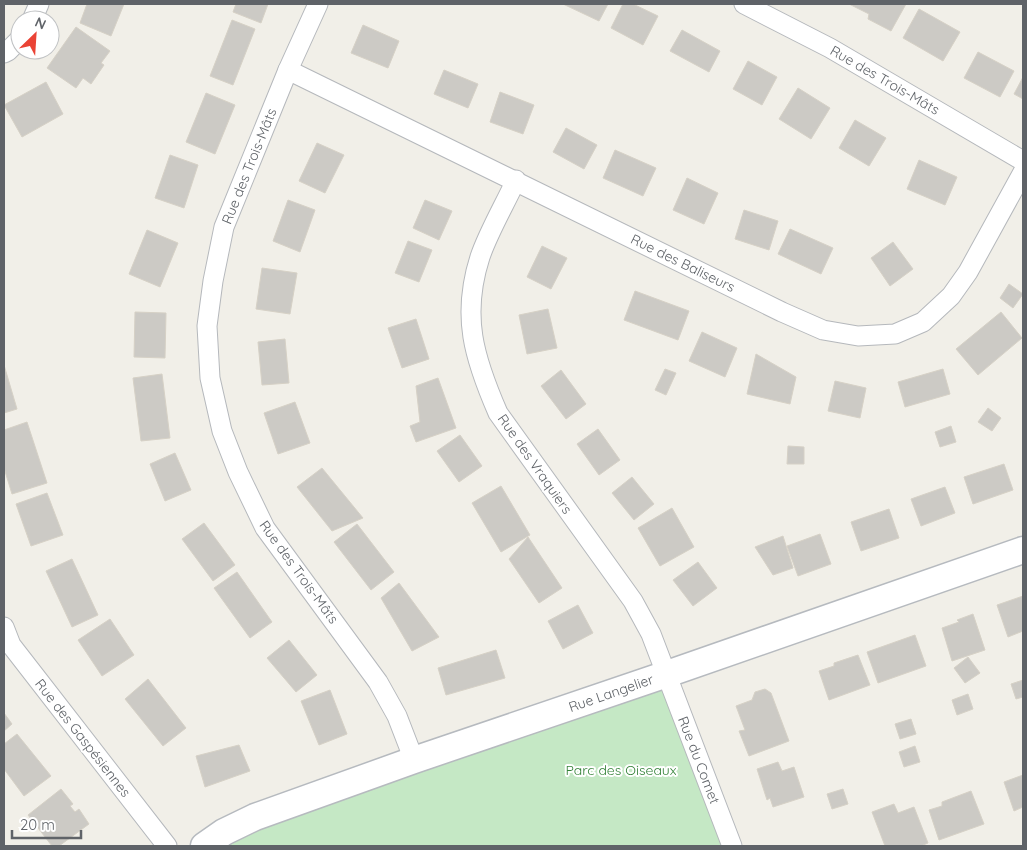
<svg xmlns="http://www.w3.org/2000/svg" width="1027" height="850" font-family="Quicksand,sans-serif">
<rect width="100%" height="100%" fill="#f1efe8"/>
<!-- park -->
<path fill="#c5e8c5" d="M667,674L732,846H204Z"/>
<!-- building -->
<g fill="#cccac5" stroke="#d6d1c6">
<path d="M87,4H124L111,36L80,23Z"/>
<path d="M236,4H268L261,23L233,12Z"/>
<path d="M563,4H608L599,21Z"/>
<path d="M623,4H633L658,16L643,45L611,28Z"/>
<path d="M849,4H906L891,31L868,19L869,14Z"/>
<path d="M919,9L960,32L943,61L903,38Z"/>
<path d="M232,20L255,29L233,85L210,76Z"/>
<path d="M363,25L399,41L388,68L351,53Z"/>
<path d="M76,27L110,51L101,63L104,65L91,84L83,78L76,88L47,68Z"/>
<path d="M682,30L720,51L709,72L670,51Z"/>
<path d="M978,52L1014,71L1000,97L964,78Z"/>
<path d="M748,61L777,77L762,105L733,89Z"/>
<path d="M444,70L478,84L468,108L434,94Z"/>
<path d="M1023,77V99L1014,94Z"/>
<path d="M46,82L63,114L22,137L4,105Z"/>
<path d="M798,88L830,108L811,139L779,119Z"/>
<path d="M500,92L534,105L523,134L490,122Z"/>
<path d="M206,93L235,105L215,154L186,142Z"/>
<path d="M855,120L886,138L869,166L839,148Z"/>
<path d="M566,128L597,145L584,169L553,152Z"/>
<path d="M317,143L344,155L325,193L299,181Z"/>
<path d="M615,150L656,168L643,196L603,178Z"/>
<path d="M170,155L198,165L184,208L155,198Z"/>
<path d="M919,160L957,177L945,205L907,189Z"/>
<path d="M687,178L718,193L704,224L673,210Z"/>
<path d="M288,200L315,210L300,252L273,241Z"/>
<path d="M425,200L452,211L439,240L413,228Z"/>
<path d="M744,210L778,221L769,250L735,239Z"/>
<path d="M790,229L833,248L821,274L778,254Z"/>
<path d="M147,230L178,243L160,287L129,274Z"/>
<path d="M408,241L432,250L419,282L395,273Z"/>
<path d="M893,242L913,269L890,286L871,258Z"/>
<path d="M542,246L567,258L551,289L527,277Z"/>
<path d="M262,268L297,273L290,314L256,309Z"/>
<path d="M1009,284L1023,294L1013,308L1000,298Z"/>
<path d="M635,291L689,311L678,340L624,320Z"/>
<path d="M548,309L557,348L527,354L519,315Z"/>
<path d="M135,312L166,313L165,358L134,357Z"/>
<path d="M1001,312L1022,338L978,375L956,349Z"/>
<path d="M416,319L429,359L402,368L388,328Z"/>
<path d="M702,332L737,348L725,377L689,361Z"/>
<path d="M285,339L289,383L262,385L258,342Z"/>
<path d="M756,354L796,377L790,404L747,394Z"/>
<path d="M4,365L17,409L4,413Z"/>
<path d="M665,369L676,373L666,395L655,390Z"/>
<path d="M943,369L950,394L905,407L898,382Z"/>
<path d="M561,370L586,404L566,419L541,386Z"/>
<path d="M162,374L170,438L141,441L133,378Z"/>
<path d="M438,378L456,428L416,442L410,426L420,422L416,386Z"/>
<path d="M835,381L866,388L860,418L828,411Z"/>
<path d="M295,402L310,443L278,454L264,413Z"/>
<path d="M988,408L1001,418L992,431L978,422Z"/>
<path d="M27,422L47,483L12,494L4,468V430Z"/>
<path d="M951,426L956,442L940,447L935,432Z"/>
<path d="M598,429L620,460L599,475L577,444Z"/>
<path d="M460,435L482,466L459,482L437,451Z"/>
<path d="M788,446L804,447V464H787Z"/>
<path d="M175,453L191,490L165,501L150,464Z"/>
<path d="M1004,464L1013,490L973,504L964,477Z"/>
<path d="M322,468L363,518L332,531L297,487Z"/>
<path d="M632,477L654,504L634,520L612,493Z"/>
<path d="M501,486L530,535L501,552L472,503Z"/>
<path d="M945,487L955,513L921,526L911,499Z"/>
<path d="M47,493L63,535L31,546L16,504Z"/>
<path d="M672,508L694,547L660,566L638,528Z"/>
<path d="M889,509L899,538L861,551L851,522Z"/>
<path d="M204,523L235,565L213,581L182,539Z"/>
<path d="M357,524L394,572L371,590L334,542Z"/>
<path d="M820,534L831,564L798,576L787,546Z"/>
<path d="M783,536L793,568L773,575L755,547Z"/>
<path d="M528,537L562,588L539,603L509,559Z"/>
<path d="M72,559L98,615L72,627L46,571Z"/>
<path d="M698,562L717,588L693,606L673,580Z"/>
<path d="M237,572L272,622L250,638L214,588Z"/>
<path d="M399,583L439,637L412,651L381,598Z"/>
<path d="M1023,596V631L1008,637L997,605Z"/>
<path d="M578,605L593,633L563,649L548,621Z"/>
<path d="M973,614L985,650L952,661L942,628L959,622L957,620Z"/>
<path d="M110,619L134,655L102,676L78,640Z"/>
<path d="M915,635L926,666L878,683L867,652Z"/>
<path d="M289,640L317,675L296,692L267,658Z"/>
<path d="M496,650L505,678L446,695L438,668Z"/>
<path d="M858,655L870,685L829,700L819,671L834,666V663Z"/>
<path d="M968,657L980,673L965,683L954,668Z"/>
<path d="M148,679L186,728L163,746L125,699Z"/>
<path d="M1023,680V697L1016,699L1011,684Z"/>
<path d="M765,689L771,693L789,741L749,756L739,731L745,730L736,706L752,700L755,692Z"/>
<path d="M330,690L347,734L319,745L301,701Z"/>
<path d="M968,694L973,709L957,715L952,700Z"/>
<path d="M4,713L12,724L4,731Z"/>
<path d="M911,719L916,734L900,739L895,724Z"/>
<path d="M17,734L51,776L24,796L4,769V744Z"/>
<path d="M239,745L250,771L205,787L196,756Z"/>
<path d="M915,746L920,762L904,767L899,752Z"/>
<path d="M778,762L782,771L794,767L804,797L773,807L770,798L767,800L757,769Z"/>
<path d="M1023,775V807L1014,811L1004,782Z"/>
<path d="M61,789L73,804L70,806L75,812L79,809L89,824L59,846H52L28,815Z"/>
<path d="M843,789L848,804L832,809L827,794Z"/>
<path d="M971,791L984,824L939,840L929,810L942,806V802Z"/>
<path d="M894,804L898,813L914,807L928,843L921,846H885L872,812Z"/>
</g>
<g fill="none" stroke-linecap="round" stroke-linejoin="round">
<defs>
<g id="street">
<path d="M318,4L288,70L224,227L213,281L207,326L210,378L222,431L238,472L265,528L378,682L397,716L414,760"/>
<path d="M744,4L830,48L1023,161"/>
<path d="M32,20L39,4"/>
<path d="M4,53L8,51L20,39"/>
<path d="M288,70L782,312L823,330L858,336L895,334L923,322L951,296L968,272L1023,172"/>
<path d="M516,180C505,204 488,233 480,257C461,316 474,358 498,413L633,601L651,634L732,846"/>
<path d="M4,627L11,645L167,846"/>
</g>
<path id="secondary" d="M204,846L224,832L255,817L414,760L667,674L1023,550"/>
</defs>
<!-- street casing -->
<use href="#street" stroke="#b5b8bc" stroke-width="21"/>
<!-- secondary casing -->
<use href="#secondary" stroke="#b6babf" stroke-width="29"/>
<!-- street -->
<use href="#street" stroke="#fff" stroke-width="19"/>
<!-- secondary -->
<use href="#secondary" stroke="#fff" stroke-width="26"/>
</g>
<g text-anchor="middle" stroke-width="4" stroke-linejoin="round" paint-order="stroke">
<!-- street labels -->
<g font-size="14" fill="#5f6368" stroke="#fff">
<text transform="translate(885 80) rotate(30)" y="5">Rue des Trois-Mâts</text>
<text transform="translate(249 166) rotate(-68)" y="5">Rue des Trois-Mâts</text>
<text transform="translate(683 263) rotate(26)" y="5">Rue des Baliseurs</text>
<text transform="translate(535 464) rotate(55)" y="5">Rue des Vraquiers</text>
<text transform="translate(299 572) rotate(54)" y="5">Rue des Trois-Mâts</text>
<text transform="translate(611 693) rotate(-19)" y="5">Rue Langelier</text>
<text transform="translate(83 738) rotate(52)" y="5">Rue des Gaspésiennes</text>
<text transform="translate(699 760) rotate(69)" y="5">Rue du Comet</text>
</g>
<!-- park labels -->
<g font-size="14" fill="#348238" stroke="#fff">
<text x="621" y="775">Parc des Oiseaux</text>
</g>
</g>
<!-- border -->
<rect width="1027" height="850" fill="none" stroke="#5f6368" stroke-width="10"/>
<!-- north arrow -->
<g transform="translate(35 35) rotate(25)"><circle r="24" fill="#ffffff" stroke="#bfc1c3"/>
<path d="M0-4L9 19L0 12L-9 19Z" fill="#ea4335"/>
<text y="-8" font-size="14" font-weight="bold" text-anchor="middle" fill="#5f6368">N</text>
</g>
<!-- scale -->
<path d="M12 830v8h69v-8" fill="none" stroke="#5f6368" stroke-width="2.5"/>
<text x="20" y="830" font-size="15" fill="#5f6368" stroke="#ffffff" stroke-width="4" paint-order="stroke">20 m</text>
</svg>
